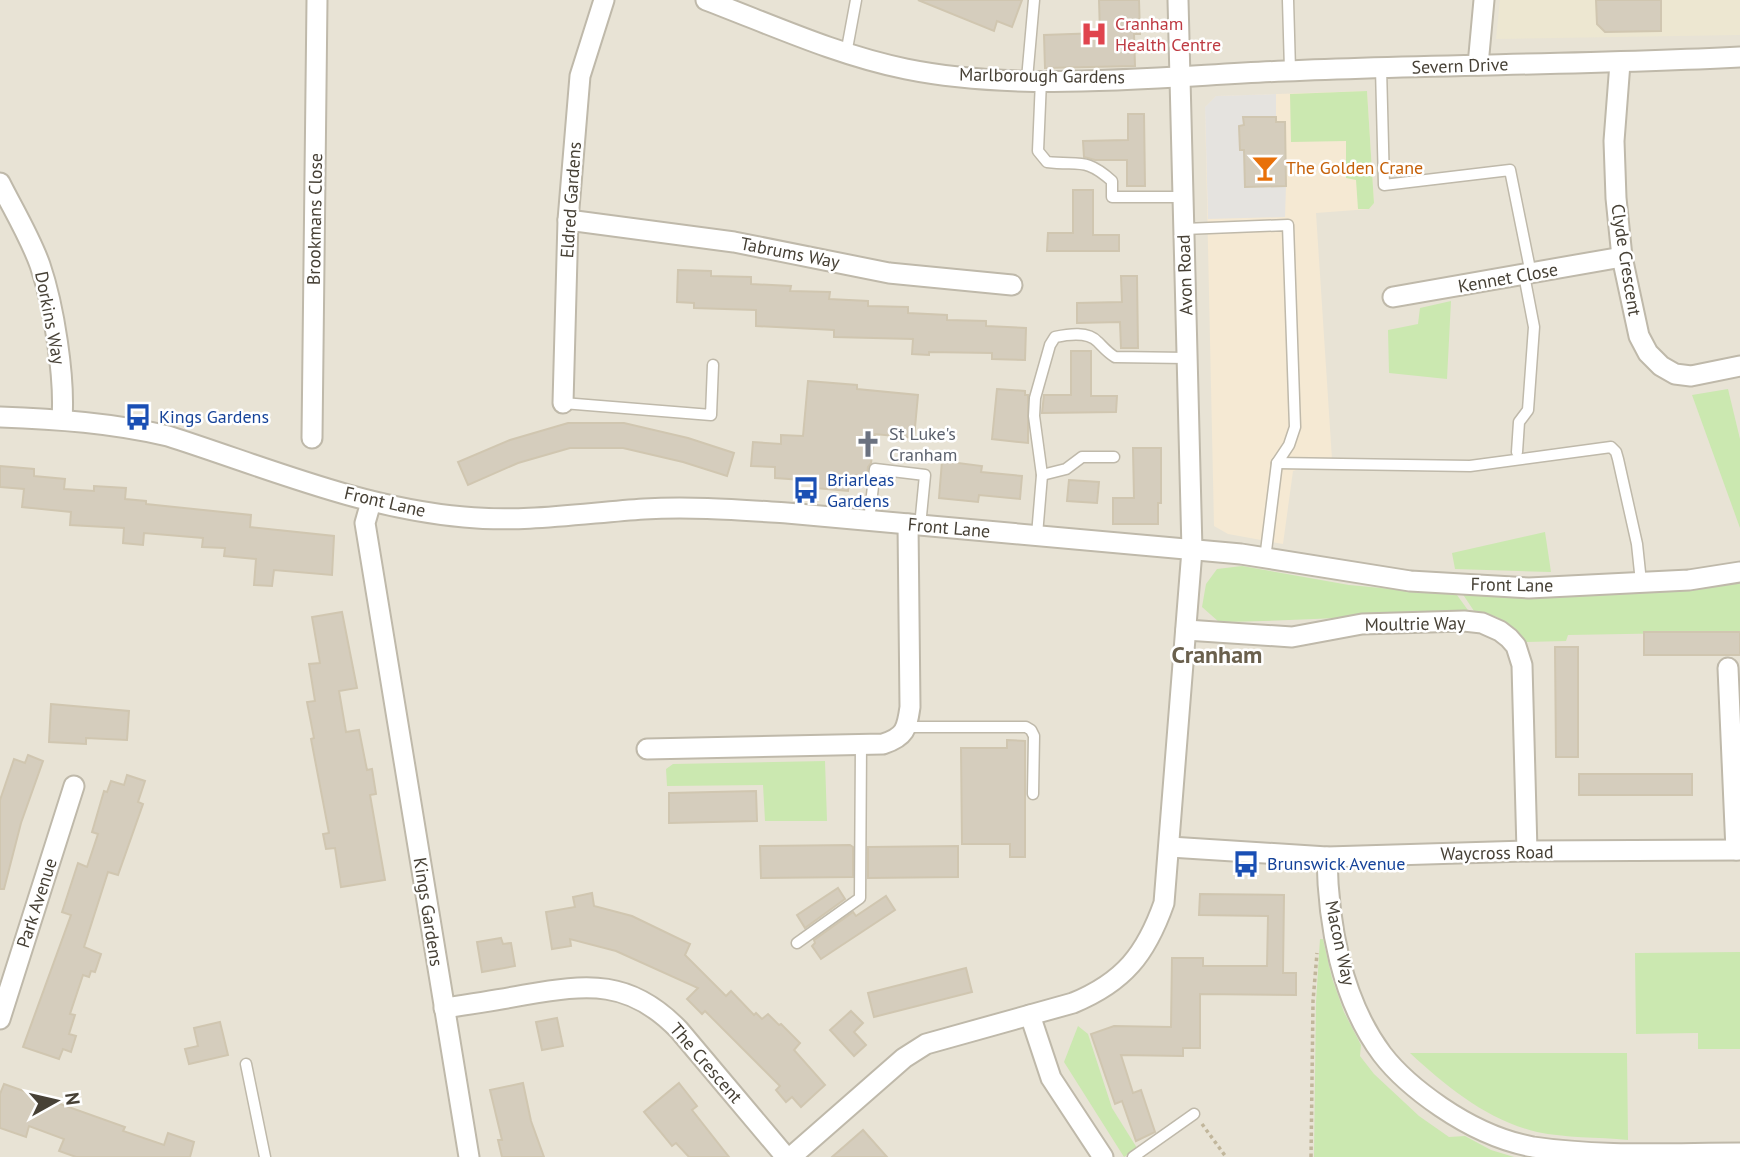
<svg xmlns="http://www.w3.org/2000/svg" width="1740" height="1157" font-family="'PT Sans',sans-serif">
<rect width="100%" height="100%" fill="#f4f1e7"/>
<!-- residential -->
<rect fill="#e8e3d5" x="0" y="0" width="1740" height="1157"/>
<!-- commercial -->
<path fill="#f5e9d3" d="M1367,91L1374,203L1369,209L1316,213L1332,459L1293,471L1283,544L1228,534L1214,526L1205,107L1216,96Z"/>
<!-- education -->
<path fill="#ede7d1" d="M1500,0H1740V35L1496,39Z"/>
<!-- green -->
<g fill="#cbe8b0">
<path d="M1367,91L1374,203L1369,209H1358L1356,180L1346,178V141L1291,142L1290,94Z"/>
<path d="M1451,301L1447,379L1389,373L1388,330L1418,324L1420,308Z"/>
<path d="M1728,389L1740,439V528L1692,395Z"/>
<path d="M1545,532L1551,572L1455,569L1452,553Z"/>
<path d="M1242,566L1349,585L1457,595L1470,613C1386,614 1303,621 1219,622L1202,607L1206,584L1217,569Z"/>
<path d="M1740,583V632L1568,635L1566,641L1526,642C1512,623 1497,614 1474,611L1462,593C1555,598 1647,595 1740,583Z"/>
<path d="M825,761L827,821H765L763,785L667,786L666,769L673,764Z"/>
<path d="M1320,939H1323L1332,978L1344,1012L1361,1045L1360,1056L1374,1074L1419,1116L1449,1137L1465,1136L1491,1150L1514,1157H1314L1316,1002Z"/>
<path d="M1740,952V1049H1698V1033L1636,1034L1635,953Z"/>
<path d="M1078,1026L1088,1034L1112,1108L1137,1148L1124,1157L1064,1062Z"/>
<path d="M1410,1053H1627L1628,1140C1598,1137 1565,1138 1537,1132C1487,1120 1447,1087 1410,1053Z"/>
</g>
<!-- parking -->
<path fill="#e5e3df" d="M1276,94V117H1244V125L1239,126L1240,149L1244,150L1245,187L1286,186L1285,217L1208,219L1205,107L1216,96Z"/>
<!-- building -->
<g fill="#d5cdbd" stroke="#d0c6b0" stroke-width="2">
<path d="M918,0H1022L1012,27L997,21L994,31Z"/>
<path d="M1099,0H1139L1140,34H1134L1135,66L1045,68L1044,35L1100,33Z"/>
<path d="M1596,0H1661V31L1605,32L1597,24Z"/>
<path d="M1128,114H1144L1145,186H1127V160H1095L1084,157L1083,141L1128,140Z"/>
<path d="M1243,117H1276V122H1285L1286,186L1245,187L1244,150H1240L1239,126L1244,125Z"/>
<path d="M1073,190H1093V235H1119V251H1047L1048,233H1073Z"/>
<path d="M678,270L711,271V276L751,277V284L791,286L790,291L830,292L829,299L868,301V306L908,307V313L947,315V320L986,321V326L1026,328L1025,360L992,359V353L929,352V355L912,354L913,339L834,337V330L756,326V310L694,308V303L677,302Z"/>
<path d="M1121,276H1137L1138,348H1121L1120,322L1077,323V303L1122,302Z"/>
<path d="M1071,351H1091V396H1117L1116,412L1042,413L1044,395H1071Z"/>
<path d="M808,381L857,385V389L918,395L914,438L875,434L871,463L868,467L867,476L850,475L848,491L816,488L817,481L775,478V467L751,466L753,442L781,444V435L803,436Z"/>
<path d="M997,389L1025,391V395H1028V443L992,439Z"/>
<path d="M568,423H624L688,438L734,453L727,476L683,462L623,448H570L518,463L468,485L458,462L510,440Z"/>
<path d="M1133,448H1161V503H1158V524H1113V498H1134Z"/>
<path d="M942,461L982,466L981,472L1022,476L1020,499L979,495L978,502L939,498Z"/>
<path d="M0,466L34,469V476L65,479L64,489L94,491V486L126,488L125,499L146,501V504L251,515L250,527L334,536L332,575L274,570L272,586L254,585L256,559L224,556L225,548L202,547L203,538L144,533L143,545L123,543L124,528L70,525L71,512L22,507L24,489L0,487Z"/>
<path d="M1069,480L1099,482L1097,503L1067,501Z"/>
<path d="M342,612L357,688L339,691L346,732L359,730L367,770L372,769L376,794L370,795L385,880L341,887L335,848L326,849L323,834L329,833L311,739L314,738L307,702L315,701L309,664L320,663L312,617Z"/>
<rect x="1644" y="632" width="96" height="23"/>
<path d="M1555,647H1578V757H1556Z"/>
<path d="M51,704L129,711L127,740L86,738V744L49,742Z"/>
<path d="M1007,740L1025,741V857H1010V844H962L961,748H1007Z"/>
<path d="M28,755L43,761L21,823L4,889H0V800L14,759L25,763Z"/>
<rect x="1579" y="774" width="113" height="21"/>
<path d="M127,775L145,781L138,802L143,804L118,875L108,872L84,947L101,954L95,972L91,971L89,977L83,975L70,1014L75,1015L69,1034L76,1036L71,1052L63,1049L59,1059L23,1047L71,915L62,912L78,863L87,867L98,834L92,832L104,791L107,792L111,781L124,785Z"/>
<path d="M756,791L757,821L669,823V793Z"/>
<path d="M850,845L853,847V877L761,878L760,846Z"/>
<path d="M958,846V877L868,878V847Z"/>
<path d="M838,888L845,899L805,928L797,915Z"/>
<path d="M592,893L594,906L632,916L690,944L685,955L726,996L731,991L754,1015L756,1013L762,1019L768,1014L779,1025L781,1024L800,1043L794,1050L825,1085L801,1107L792,1097L786,1102L776,1090L780,1086L705,1011L702,1014L687,999L698,988L616,951L570,939L571,946L552,949L546,912L575,907L573,897Z"/>
<path d="M1200,894L1284,895L1283,973H1296V995L1200,994V1048H1183V1056L1121,1055L1133,1093L1141,1090L1155,1132L1136,1141L1122,1101L1115,1104L1091,1034L1114,1026L1171,1027L1172,958H1203V966H1267L1268,916L1199,915Z"/>
<path d="M886,896L895,910L821,959L812,946L815,943L814,940L853,912L856,916Z"/>
<path d="M501,938L503,944L511,943L515,966L482,972L477,942Z"/>
<path d="M966,968L972,992L874,1017L868,993Z"/>
<path d="M851,1011L863,1023L854,1032L866,1045L854,1056L830,1030Z"/>
<path d="M557,1018L563,1046L542,1050L536,1022Z"/>
<path d="M220,1022L228,1055L189,1064L185,1049L198,1046L194,1028Z"/>
<path d="M523,1083L531,1121L544,1157H502L498,1140H502L490,1090Z"/>
<path d="M679,1083L697,1106L692,1110L729,1157H689L676,1143L672,1146L644,1112Z"/>
<path d="M4,1084L125,1127L123,1131L164,1145L168,1133L194,1142L190,1157H76L59,1151L64,1139L29,1126L26,1137L0,1128V1094Z"/>
<path d="M863,1130L887,1157H832Z"/>
</g>
<g fill="none" stroke-linecap="round" stroke-linejoin="round">
<defs>
<g id="service">
<path d="M1288,0L1290,70"/>
<path d="M846,54L856,0"/>
<path d="M1381,68L1384,185L1510,170L1531,274"/>
<path d="M1027,79L1034,0"/>
<path d="M1041,80L1038,151L1047,162C1080,166 1085,157 1112,181V197H1183"/>
<path d="M1184,229L1288,225L1295,427L1289,445L1277,463L1265,559"/>
<path d="M563,403L711,415L713,365"/>
<path d="M1517,452L1519,422L1528,410L1534,327L1524,275"/>
<path d="M1277,463L1470,466L1611,447L1616,452L1618,459L1637,544L1641,582"/>
<path d="M1042,475L1066,469L1082,457H1114"/>
<path d="M869,521L875,469L925,475L920,526"/>
<path d="M1037,535L1042,475L1034,416L1035,398L1050,345L1055,337C1069,334 1088,331 1098,342C1104,348 1108,353 1115,357L1187,358"/>
<path d="M907,727H1026L1031,730L1034,736L1033,794"/>
<path d="M797,943L860,898L861,744"/>
<path d="M246,1064L265,1157"/>
<path d="M1133,1157L1194,1114"/>
</g>
<g id="minor">
<path d="M706,0C772,25 837,55 906,69C1024,93 1165,76 1285,71C1437,64 1589,65 1740,57"/>
<path d="M1620,63L1614,141L1616,198L1622,257L1639,336L1648,353L1661,366L1675,374L1691,376L1740,366"/>
<path d="M1478,65L1484,0"/>
<path d="M0,183C13,209 30,237 40,265C54,306 65,377 62,419"/>
<path d="M568,220L734,242L889,273L1012,285"/>
<path d="M1393,297L1622,257"/>
<path d="M563,403L568,220L580,76L604,0"/>
<path d="M0,417C57,419 112,423 168,436C265,467 361,508 464,517C524,523 584,513 644,509C691,506 740,510 787,513L1241,554L1410,581L1529,588L1689,580L1740,572"/>
<path d="M312,438L317,0"/>
<path d="M371,502L365,523L469,1157"/>
<path d="M1186,630L1292,637L1362,624L1464,621L1482,623L1500,631L1509,638L1516,646L1522,665L1527,851"/>
<path d="M1728,668L1736,850"/>
<path d="M647,749L883,744C905,737 907,729 910,707L908,524"/>
<path d="M1170,847L1327,857L1527,851L1740,850"/>
<path d="M1327,857C1328,923 1341,999 1382,1054C1398,1075 1419,1092 1441,1107C1469,1126 1500,1141 1533,1147C1600,1157 1672,1153 1740,1153"/>
<path d="M444,1008C471,1004 498,1000 524,995C588,984 630,979 679,1030L786,1157"/>
<path d="M1030,1015L1051,1078L1103,1157"/>
<path d="M0,1019L74,786"/>
<path d="M791,1157L904,1058L926,1044L1073,1003C1124,982 1146,954 1164,903L1192,550L1178,0"/>
</g>
</defs>
<!-- service casing -->
<use href="#service" stroke="#bfb9aa" stroke-width="13"/>
<!-- minor casing -->
<use href="#minor" stroke="#bfb9aa" stroke-width="23"/>
<!-- path -->
<g stroke="#c1b69b" stroke-width="3.5" stroke-dasharray="3.5 3.5" stroke-linecap="butt">
<path d="M1202,1124L1226,1157"/>
<path d="M1311,1157L1313,1001L1317,953"/>
</g>
<!-- service -->
<use href="#service" stroke="#fff" stroke-width="10"/>
<!-- minor -->
<use href="#minor" stroke="#fff" stroke-width="19"/>
</g>
<!-- icons -->
<defs>
<symbol id="hospital-bare" viewBox="-9 -9 18 18"><path d="M-5-5h3v3.5h4V-5h3V5h-3V1.5h-4V5h-3Z" fill="#e0444e" stroke="#fff" stroke-width="2.5" paint-order="stroke"/></symbol>
<symbol id="bar-bare" viewBox="-9 -9 18 18"><path d="M-6-5H6L.8 .8V4.5H3.5V6h-7V4.5H-.8V.8Z" fill="#e8710a" stroke="#fff" stroke-width="2.5" paint-order="stroke"/></symbol>
<symbol id="bus-bare" viewBox="-9 -9 18 18"><path d="M-5-6H5V4H4V6H2V4H-2V6H-4V4H-5ZM-3.5-4V0h7V-4ZM-3.5 1.2v1.5H-2V1.2ZM2 1.2v1.5H3.5V1.2Z" fill="#1a4fb4" stroke="#fff" stroke-width="2.5" paint-order="stroke"/></symbol>
<symbol id="church-bare" viewBox="-9 -9 18 18"><path d="M-1.2-6h2.4v3.5h3.3v2.4h-3.3V6h-2.4V-.1h-3.3v-2.4h3.3Z" fill="#6b7280" stroke="#fff" stroke-width="2.5" paint-order="stroke"/></symbol>
</defs>
<g fill-rule="evenodd">
<use href="#hospital-bare" x="1075" y="15" width="38" height="38"/>
<use href="#bar-bare" x="1246" y="149" width="38" height="38"/>
<use href="#bus-bare" x="119" y="398" width="38" height="38"/>
<use href="#church-bare" x="849" y="425" width="38" height="38"/>
<use href="#bus-bare" x="787" y="471" width="38" height="38"/>
<use href="#bus-bare" x="1227" y="845" width="38" height="38"/>
</g>
<g text-anchor="middle" stroke-width="5" stroke-linejoin="round" paint-order="stroke">
<!-- health labels -->
<g font-size="18" fill="#be3a42" stroke="#fff" text-anchor="start">
<text x="1115" y="30">Cranham<tspan x="1115" dy="21">Health Centre</tspan></text>
</g>
<!-- street labels -->
<g font-size="18" fill="#474136" stroke="#fff">
<text transform="translate(1460 66) rotate(-2)" y="6">Severn Drive</text>
<text transform="translate(1042 76) rotate(1)" y="6">Marlborough Gardens</text>
<text transform="translate(571 200) rotate(-86)" y="6">Eldred Gardens</text>
<text transform="translate(315 219) rotate(-89)" y="6">Brookmans Close</text>
<text transform="translate(790 253) rotate(11)" y="6">Tabrums Way</text>
<text transform="translate(1626 260) rotate(81)" y="6">Clyde Crescent</text>
<text transform="translate(1185 275) rotate(-92)" y="6">Avon Road</text>
<text transform="translate(1508 278) rotate(-10)" y="6">Kennet Close</text>
<text transform="translate(50 318) rotate(79)" y="6">Dorkins Way</text>
<text transform="translate(385 502) rotate(13)" y="6">Front Lane</text>
<text transform="translate(949 528) rotate(5)" y="6">Front Lane</text>
<text transform="translate(1512 585) rotate(1)" y="6">Front Lane</text>
<text transform="translate(1415 624) rotate(-1)" y="6">Moultrie Way</text>
<text transform="translate(1497 853) rotate(-1)" y="6">Waycross Road</text>
<text transform="translate(37 903) rotate(-72)" y="6">Park Avenue</text>
<text transform="translate(428 912) rotate(81)" y="6">Kings Gardens</text>
<text transform="translate(1340 943) rotate(78)" y="6">Macon Way</text>
<text transform="translate(706 1063) rotate(49)" y="6">The Crescent</text>
</g>
<!-- food labels -->
<g font-size="18" fill="#c56008" stroke="#fff" text-anchor="start">
<text x="1286" y="174">The Golden Crane</text>
</g>
<!-- transit labels -->
<g font-size="18" fill="#164399" stroke="#fff" text-anchor="start">
<text x="159" y="423">Kings Gardens</text>
<text x="827" y="486">Briarleas<tspan x="827" dy="21">Gardens</tspan></text>
<text x="1267" y="870">Brunswick Avenue</text>
</g>
<!-- worship labels -->
<g font-size="18" fill="#5b616d" stroke="#fff" text-anchor="start">
<text x="889" y="440">St Luke's<tspan x="889" dy="21">Cranham</tspan></text>
</g>
<!-- district labels -->
<g font-size="24" font-weight="bold" fill="#6a604d" stroke="#fff">
<text x="1217" y="663">Cranham</text>
</g>
</g>
<!-- north arrow -->
<g transform="translate(56 1101) rotate(82)" stroke="#ffffff" stroke-width="5" paint-order="stroke">
<path d="M0-5L12 26L0 18L-12 26Z" fill="#474136"/>
<text y="-10" font-size="19" font-weight="bold" text-anchor="middle" fill="#474136">N</text>
</g>
</svg>
